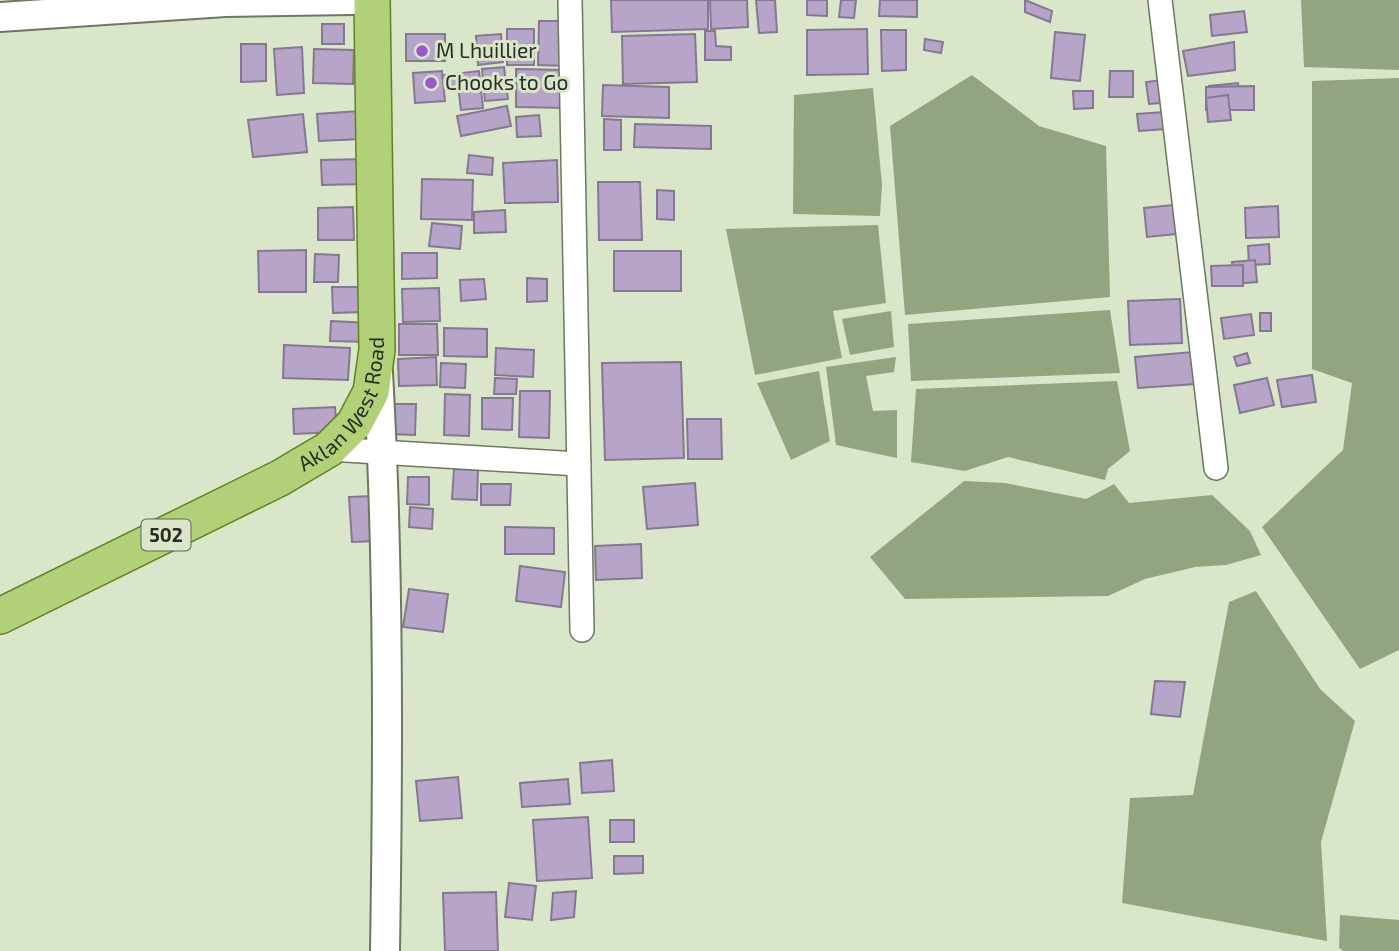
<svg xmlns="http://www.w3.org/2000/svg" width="1399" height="951" font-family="'Exo 2',sans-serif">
<rect width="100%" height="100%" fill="#d9e6ca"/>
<!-- water -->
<g fill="#93a480">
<path d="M1301,0H1399V70L1304,67Z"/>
<path d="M972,75L1039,126L1106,146L1110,297L905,315L890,126Z"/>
<path d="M1399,78V650L1360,669L1262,527L1343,450L1352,383L1312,369V81Z"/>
<path d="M873,88L882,185L880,216L793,214L794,95Z"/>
<path d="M878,225L886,303L833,311L842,358L755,375L726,229Z"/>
<path d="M1110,310L1120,373L911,381L908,324Z"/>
<path d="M891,311L894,347L850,355L842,319Z"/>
<path d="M896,357L894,372L866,376L873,411L897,410V458L836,445L826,367Z"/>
<path d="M819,371L830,441L791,460L757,383Z"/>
<path d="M1117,381L1130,451L1108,469L1105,480L1008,457L965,471L911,462L916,389Z"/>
<path d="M964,481L1005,483L1086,499L1114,484L1129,503L1212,495L1250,531L1261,555L1226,565L1195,567L1145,579L1108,596L905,599L870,557Z"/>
<path d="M1256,591L1320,689L1355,721L1321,842L1327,941L1122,903L1130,798L1193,795L1229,602Z"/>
<path d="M1340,915L1399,920V951H1343L1339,948Z"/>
</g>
<!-- building -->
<g fill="#b7a5c9" stroke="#857891" stroke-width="2">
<path d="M611,0H708V29L612,32Z"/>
<path d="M710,0H747L748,27L711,29Z"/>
<path d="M756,0H775L777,32L759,33Z"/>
<path d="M807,0H827V16L807,15Z"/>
<path d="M841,0H856L854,18L839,17Z"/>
<path d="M880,0H917V17L879,16Z"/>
<path d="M1025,0L1052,11L1050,22L1025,12Z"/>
<path d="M1244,11L1247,32L1212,36L1210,15Z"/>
<path d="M539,21H567V66L538,65Z"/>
<rect x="322" y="24" width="22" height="20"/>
<rect x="507" y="29" width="27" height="36"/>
<path d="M867,29L868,74L807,75V30Z"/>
<path d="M881,30H906V70L882,71Z"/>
<path d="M705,31H715L716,46L731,47V60H705Z"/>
<path d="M1055,32L1085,35L1080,81L1051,78Z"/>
<rect x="406" y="34" width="39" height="27"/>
<path d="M501,34L503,62L478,65L476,36Z"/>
<path d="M695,34L697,82L623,84L622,36Z"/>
<path d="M925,39L943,42L941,53L924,50Z"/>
<path d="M1234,42L1235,70L1188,76L1183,51Z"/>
<path d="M241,44H266V81L241,82Z"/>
<path d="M302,47L304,93L277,95L274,49Z"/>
<path d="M314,49L354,50L353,84L313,83Z"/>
<path d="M504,67L508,99L485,101L482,69Z"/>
<path d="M516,69L567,70V108L516,107Z"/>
<path d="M442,71L445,101L415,103L413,73Z"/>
<path d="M479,71L483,108L461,110L458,86L446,87L444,75Z"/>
<path d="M1110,71H1133V97H1109Z"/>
<path d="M1170,79L1173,102L1149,104L1146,82Z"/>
<path d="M1238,83L1241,104L1211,108L1209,86Z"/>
<path d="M603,85L669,87V118L602,116Z"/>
<path d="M1254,86V110H1206V87Z"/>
<path d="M1073,91H1093V108L1074,109Z"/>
<path d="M1228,95L1231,120L1208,122L1206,98Z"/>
<path d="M507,106L511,126L461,136L457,116Z"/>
<path d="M359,111L361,139L319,141L317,114Z"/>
<path d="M1164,112L1166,129L1139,131L1137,114Z"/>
<path d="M303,114L307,152L253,157L248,120Z"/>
<path d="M539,115L541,136L517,137L516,117Z"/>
<path d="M604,119L621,120V150H604Z"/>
<path d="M635,124L711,126V149L634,147Z"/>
<path d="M469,155L493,158L492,175L467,173Z"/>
<path d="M364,159L365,184L322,185L321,160Z"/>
<path d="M557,160L558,202L505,203L503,163Z"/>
<path d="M422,179L473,180L472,220L421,219Z"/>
<path d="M598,182H640L642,240H599Z"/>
<path d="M657,190L674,191V220L657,219Z"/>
<path d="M1183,204L1186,233L1147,237L1144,208Z"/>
<path d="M1278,206L1279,237L1246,238L1245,208Z"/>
<path d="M353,207L354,240H318V208Z"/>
<path d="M505,210L506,232L474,233V212Z"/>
<path d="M432,223L462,226L460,249L429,246Z"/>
<path d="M1269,244L1270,264L1249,265L1248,246Z"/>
<path d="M306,250V292H259L258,251Z"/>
<rect x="614" y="251" width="67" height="40"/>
<path d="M402,253H437V278L402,279Z"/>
<path d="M315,254L339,255L338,282H314Z"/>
<path d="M1255,260L1257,282L1234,284L1232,262Z"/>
<path d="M1243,265V286H1212L1211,266Z"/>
<path d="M527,278L547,279V301L527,302Z"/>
<path d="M484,279L486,299L461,301L460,280Z"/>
<path d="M332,287H363L364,312L333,313Z"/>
<path d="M439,288L440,321L403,322L402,289Z"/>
<path d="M1180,299L1182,343L1130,345L1128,301Z"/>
<rect x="1260" y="313" width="11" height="18"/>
<path d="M1251,314L1254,335L1224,339L1221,318Z"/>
<path d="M331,321L369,323L368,342L330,341Z"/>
<path d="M399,324H437L438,355H399Z"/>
<path d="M444,328L487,329V357L444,356Z"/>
<path d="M284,345L350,348L348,380L283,378Z"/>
<path d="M496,348L534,350L533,377L495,375Z"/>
<path d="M1193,352L1196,384L1138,388L1135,357Z"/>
<path d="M1247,353L1250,363L1237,366L1234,357Z"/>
<path d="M436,357L437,385L399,386L398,359Z"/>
<path d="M681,362L684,458L605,460L602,363Z"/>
<path d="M441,363L466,364L465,388L440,387Z"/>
<path d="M1312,375L1316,402L1282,407L1277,380Z"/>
<path d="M495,378L517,379L516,394H494Z"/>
<path d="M1267,378L1274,405L1240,413L1234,385Z"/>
<path d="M520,391H550L549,438L519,437Z"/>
<path d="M445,394L470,395L469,436L444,435Z"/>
<path d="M482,398H513L512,430L482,429Z"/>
<path d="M389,404H416L415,435L389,434Z"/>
<path d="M335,407L337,432L294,434L293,409Z"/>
<path d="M687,419H721L722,459H688Z"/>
<path d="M454,469L478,470L477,500L452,499Z"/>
<path d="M408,477H429V505L407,504Z"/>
<path d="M695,483L698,525L647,529L643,487Z"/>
<path d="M481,484H511L510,505H481Z"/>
<path d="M374,496L376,541L352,542L349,497Z"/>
<path d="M410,507L433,509L432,529L409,527Z"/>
<path d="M505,527L554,528V554H505Z"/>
<path d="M641,544L642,578L596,580L595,546Z"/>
<path d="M520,566L565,572L561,607L516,601Z"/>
<path d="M409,589L448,594L443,632L403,627Z"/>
<path d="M1155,681L1185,682L1180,717L1151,714Z"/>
<path d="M612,760L614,791L582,793L580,763Z"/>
<path d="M458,777L462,818L420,821L416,781Z"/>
<path d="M568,779L570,804L522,807L520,783Z"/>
<path d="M588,817L592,878L537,881L533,820Z"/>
<rect x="610" y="820" width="24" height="22"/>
<path d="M614,856H643V873L614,874Z"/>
<path d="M509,883L536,886L532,920L505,917Z"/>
<path d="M576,891L574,917L551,920L553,893Z"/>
<path d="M496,892L498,951H445L443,893Z"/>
</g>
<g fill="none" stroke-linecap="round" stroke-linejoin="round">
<defs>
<g id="minor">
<path d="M570,0L582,630"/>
<path d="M1160,0L1216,468"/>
<path d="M329,449L579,464"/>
</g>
<g id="tertiary">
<path d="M0,17L225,2L352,0"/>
<path d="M378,373C389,565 388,759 385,951"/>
</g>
<g id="primary">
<path id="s1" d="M0,616L280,478L329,449L354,424L371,392L377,350L372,0"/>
</g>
</defs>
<!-- minor casing -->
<use href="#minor" stroke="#6c785f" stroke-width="26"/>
<!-- tertiary casing -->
<use href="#tertiary" stroke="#6c785f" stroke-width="32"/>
<!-- primary casing -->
<use href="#primary" stroke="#60831f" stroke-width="38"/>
<!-- minor -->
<use href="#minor" stroke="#fff" stroke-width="23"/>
<!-- tertiary -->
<use href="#tertiary" stroke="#fff" stroke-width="28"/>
<!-- primary -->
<use href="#primary" stroke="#b2d077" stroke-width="35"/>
</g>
<!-- markers -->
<g fill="#9957cc" stroke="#d9e6ca" stroke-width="2.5">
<circle cx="422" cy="51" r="7"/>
<circle cx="431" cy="83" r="7"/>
</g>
<g text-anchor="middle" stroke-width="6" stroke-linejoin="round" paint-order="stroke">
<!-- shield labels -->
<rect fill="#d9e6ca" stroke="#5e6556" stroke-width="2" x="141.5" y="519.5" width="49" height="31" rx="5"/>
<g font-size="19" font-weight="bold" fill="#292e24">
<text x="166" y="542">502</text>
</g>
<!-- poi labels -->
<g font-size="21" fill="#292e24" stroke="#d9e6ca" text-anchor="start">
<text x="436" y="58">M Lhuillier</text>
<text x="445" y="90">Chooks to Go</text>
</g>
<!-- street labels -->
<g font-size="21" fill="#292e24" stroke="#d9e6ca">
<text dy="7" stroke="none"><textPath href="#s1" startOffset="416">Aklan West Road</textPath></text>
</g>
</g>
</svg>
